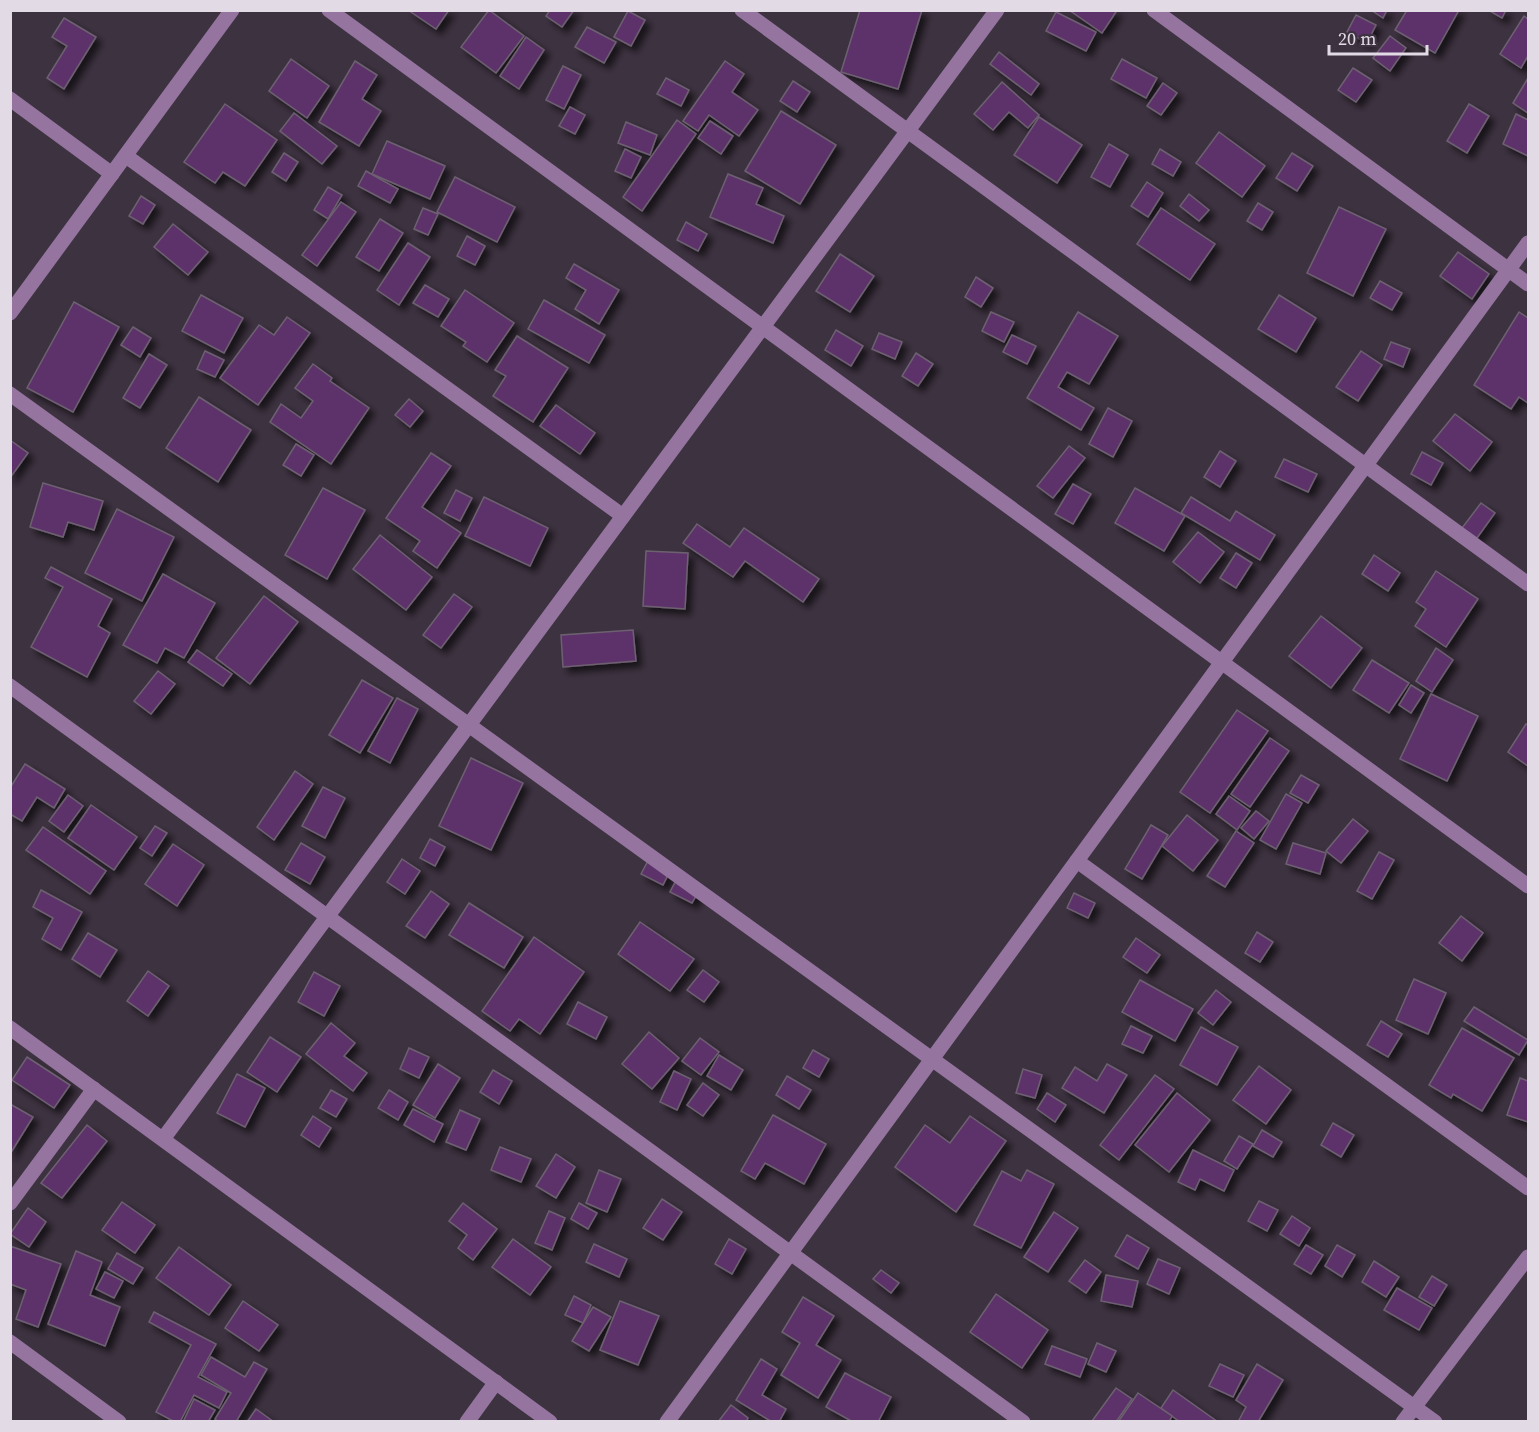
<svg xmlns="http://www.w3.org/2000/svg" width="1539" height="1432" font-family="'Source Serif 4',serif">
<defs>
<filter id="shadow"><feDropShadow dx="5.5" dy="5.5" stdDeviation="3" flood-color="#0009"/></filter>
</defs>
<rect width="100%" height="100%" fill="#3d3240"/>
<!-- building -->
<g fill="#5d326a" stroke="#6d6171" stroke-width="1.5" filter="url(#shadow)">
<path d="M408,10H449L436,29Z"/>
<path d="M489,10L524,36L496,73L461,47Z"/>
<path d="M550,10H574L562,27L546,16Z"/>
<path d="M860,10H922L898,89L841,72Z"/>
<path d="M1069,10H1113L1116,12L1102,33Z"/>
<path d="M1371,10H1387L1383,18Z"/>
<path d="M1407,10H1459L1435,53L1395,30Z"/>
<path d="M1488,10H1506L1502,18Z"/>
<path d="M628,11L645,20L631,46L614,37Z"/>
<path d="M1056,12L1096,32L1086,51L1046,31Z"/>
<path d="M1356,15L1376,25L1367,43L1347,32Z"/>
<path d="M1524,16L1528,19V56L1521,68L1500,54Z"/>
<path d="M64,18L96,37L64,89L47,78L67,46L52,37Z"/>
<path d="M587,27L616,42L604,63L575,47Z"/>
<path d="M1390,36L1406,48L1390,71L1373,58Z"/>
<path d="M526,37L544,50L519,89L500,76Z"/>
<path d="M999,52L1039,84L1031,95L990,64Z"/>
<path d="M291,59L329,86L307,118L269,91Z"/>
<path d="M1122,59L1157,78L1146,98L1111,79Z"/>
<path d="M355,61L377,75L362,99L381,111L359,146L319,122Z"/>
<path d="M725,61L744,74L732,92L758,110L739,136L709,115L698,131L683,121Z"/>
<path d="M563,66L581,75L564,109L546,100Z"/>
<path d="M1353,68L1372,80L1356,102L1338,90Z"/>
<path d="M666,78L689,90L681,106L657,94Z"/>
<path d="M1528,78V113L1513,103Z"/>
<path d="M793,81L810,92L797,112L780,101Z"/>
<path d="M1002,82L1039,115L1028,128L1009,112L993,130L974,114Z"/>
<path d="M1163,83L1177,93L1161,115L1147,106Z"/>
<path d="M225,104L277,140L245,186L223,172L215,183L184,162Z"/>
<path d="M1469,104L1489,116L1467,153L1447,141Z"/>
<path d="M570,107L585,115L575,134L559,126Z"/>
<path d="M781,111L836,145L800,204L745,171Z"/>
<path d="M294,113L337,146L322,164L280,131Z"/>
<path d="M1516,114L1528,120V156L1503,144Z"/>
<path d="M1039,117L1082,145L1057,183L1014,155Z"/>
<path d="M677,120L696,134L642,211L623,197Z"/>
<path d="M710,121L733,136L721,154L698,138Z"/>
<path d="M626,122L657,135L650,155L618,143Z"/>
<path d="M1219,132L1265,166L1242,197L1196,163Z"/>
<path d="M387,141L445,166L430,199L372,174Z"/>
<path d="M1109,144L1128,155L1110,187L1091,177Z"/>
<path d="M625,149L641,157L631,178L615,171Z"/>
<path d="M1160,149L1181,162L1173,176L1152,164Z"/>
<path d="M284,153L298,162L286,181L272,172Z"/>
<path d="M1292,153L1313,166L1297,191L1276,178Z"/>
<path d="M366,171L398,189L390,203L358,186Z"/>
<path d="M728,174L763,188L756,204L784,216L773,243L710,217Z"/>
<path d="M455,177L515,207L497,242L437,212Z"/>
<path d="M1147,182L1163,193L1148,217L1131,206Z"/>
<path d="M328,187L342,195L328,219L314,210Z"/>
<path d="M1189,194L1209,210L1199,221L1180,206Z"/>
<path d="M141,196L155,205L143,224L129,216Z"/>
<path d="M341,202L356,212L317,266L302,255Z"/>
<path d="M1258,203L1273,212L1262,230L1247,221Z"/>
<path d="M1339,207L1386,229L1353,296L1307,273Z"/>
<path d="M423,208L438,214L428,235L414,229Z"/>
<path d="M1161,208L1215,244L1190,280L1137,244Z"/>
<path d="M380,219L403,233L379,271L356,257Z"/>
<path d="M686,222L707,234L698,251L677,240Z"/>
<path d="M173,224L208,252L188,275L154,247Z"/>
<path d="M467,236L485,246L475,265L457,256Z"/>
<path d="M408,243L430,257L399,305L377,290Z"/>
<path d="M1458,252L1489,274L1472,299L1440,276Z"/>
<path d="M840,254L874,276L850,312L816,291Z"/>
<path d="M574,264L619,290L599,324L575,309L586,290L566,278Z"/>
<path d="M976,277L993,288L981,307L965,297Z"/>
<path d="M1380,281L1402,293L1392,310L1370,298Z"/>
<path d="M425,285L449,299L438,317L413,303Z"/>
<path d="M465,290L514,323L487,362L463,346L466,342L441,326Z"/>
<path d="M201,295L243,318L224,353L182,331Z"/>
<path d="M1279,295L1316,318L1296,352L1258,329Z"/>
<path d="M544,300L605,335L589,363L528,329Z"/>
<path d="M74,302L119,327L73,412L27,388Z"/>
<path d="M991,312L1014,322L1004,342L982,331Z"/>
<path d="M1078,312L1118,336L1089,384L1067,372L1058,387L1094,408L1081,430L1027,398Z"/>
<path d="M1519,312L1528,318V403L1519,397L1511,409L1474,385Z"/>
<path d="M287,317L310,333L258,405L220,378L259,325L274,335Z"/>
<path d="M133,327L151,338L140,357L121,345Z"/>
<path d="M836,330L863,346L851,366L825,350Z"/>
<path d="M879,333L902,342L895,359L872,349Z"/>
<path d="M1012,335L1036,346L1027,364L1003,352Z"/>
<path d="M517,336L568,368L533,422L493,396L506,376L495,370Z"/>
<path d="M1391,342L1410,349L1403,367L1384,359Z"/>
<path d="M205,351L224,360L215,377L197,369Z"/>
<path d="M1361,351L1382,365L1358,401L1336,387Z"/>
<path d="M916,353L933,364L918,386L902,376Z"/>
<path d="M149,354L167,365L140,408L123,398Z"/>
<path d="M313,364L332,378L330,381L369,408L331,464L270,422L281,404L301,418L313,401L295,388Z"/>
<path d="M199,397L251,430L218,482L166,448Z"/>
<path d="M409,399L423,411L410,427L395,415Z"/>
<path d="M556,405L595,433L580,454L540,426Z"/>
<path d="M1108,408L1132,421L1113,457L1089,444Z"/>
<path d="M1455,414L1492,442L1470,471L1433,441Z"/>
<path d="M10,440L28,453L10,478Z"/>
<path d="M296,444L314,455L301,476L283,465Z"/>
<path d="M1069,446L1085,458L1053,498L1037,486Z"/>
<path d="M1220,451L1236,461L1220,487L1204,477Z"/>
<path d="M1422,452L1443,463L1431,485L1411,474Z"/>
<path d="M431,453L451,466L422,507L461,533L437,568L413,551L420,541L386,518Z"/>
<path d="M1284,459L1317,474L1308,492L1275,477Z"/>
<path d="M43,483L103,501L94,530L68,522L63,537L30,527Z"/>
<path d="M1073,484L1091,494L1073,524L1055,514Z"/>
<path d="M323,488L365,510L327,579L285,555Z"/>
<path d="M1135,488L1185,516L1164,551L1115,523Z"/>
<path d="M456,490L472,498L460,521L444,513Z"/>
<path d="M484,497L548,528L530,566L465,536Z"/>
<path d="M1191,497L1230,521L1236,511L1275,535L1260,560L1181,513Z"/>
<path d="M1481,503L1495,513L1477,538L1462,528Z"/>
<path d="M117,509L174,537L142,601L85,573Z"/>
<path d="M697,524L730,547L744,528L819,579L803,602L745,561L733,577L683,543Z"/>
<path d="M1198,532L1224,552L1200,583L1173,562Z"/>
<path d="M380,535L432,577L406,610L353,569Z"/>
<path d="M646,551L688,553L685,609L643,606Z"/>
<path d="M1236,553L1252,563L1236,588L1220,578Z"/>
<path d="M1374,555L1400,573L1388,591L1362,574Z"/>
<path d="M51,567L112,599L98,626L110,633L87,677L31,647L63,587L45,578Z"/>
<path d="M1436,571L1478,599L1446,647L1415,626L1426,609L1416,602Z"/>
<path d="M163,574L215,603L184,658L165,648L157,663L123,645Z"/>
<path d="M454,594L472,607L441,648L423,635Z"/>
<path d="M264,596L298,622L250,684L216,658Z"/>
<path d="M1321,616L1362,648L1331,688L1289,656Z"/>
<path d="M633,630L636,661L563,667L561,635Z"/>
<path d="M1436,648L1453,660L1432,692L1416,681Z"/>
<path d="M197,650L232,674L223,686L188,662Z"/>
<path d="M1372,660L1409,683L1389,713L1353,690Z"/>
<path d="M158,671L175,684L151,714L134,701Z"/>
<path d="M362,680L393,698L360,753L329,735Z"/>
<path d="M1411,685L1424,693L1411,713L1399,705Z"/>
<path d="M1431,694L1478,716L1447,781L1400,759Z"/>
<path d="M397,698L418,709L390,763L368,751Z"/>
<path d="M1237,710L1268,731L1210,813L1180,792Z"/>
<path d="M1526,724L1528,725V766L1508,752Z"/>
<path d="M1270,738L1289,751L1250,807L1231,794Z"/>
<path d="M471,758L523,783L491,850L439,826Z"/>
<path d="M25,764L65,789L54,808L37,797L22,821L10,814V788Z"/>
<path d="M295,771L313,784L274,840L257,827Z"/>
<path d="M1301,775L1319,785L1308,803L1290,793Z"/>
<path d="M323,787L345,798L325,838L302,826Z"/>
<path d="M1286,794L1302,803L1276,849L1260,840Z"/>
<path d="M68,795L83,806L64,832L49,821Z"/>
<path d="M1229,796L1250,811L1237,830L1216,814Z"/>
<path d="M91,805L137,837L114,870L68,838Z"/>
<path d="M1256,811L1269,821L1254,839L1241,828Z"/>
<path d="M1187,815L1218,840L1193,871L1162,846Z"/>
<path d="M1353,819L1368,831L1341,863L1326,851Z"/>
<path d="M1151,825L1168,835L1142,879L1125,869Z"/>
<path d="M155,826L167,833L152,856L140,848Z"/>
<path d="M43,827L106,871L90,894L26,850Z"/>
<path d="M1236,831L1254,843L1225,887L1207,876Z"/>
<path d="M430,839L445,847L435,866L420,858Z"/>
<path d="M301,843L325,857L310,884L285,870Z"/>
<path d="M1293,843L1326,853L1320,874L1286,864Z"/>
<path d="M173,844L204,865L177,906L145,884Z"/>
<path d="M1379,852L1394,860L1372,899L1357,891Z"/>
<path d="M651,855L672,867L663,885L641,874Z"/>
<path d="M402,859L420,871L405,894L387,882Z"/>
<path d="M679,875L701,887L692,903L670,892Z"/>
<path d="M41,890L82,912L61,950L42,939L53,918L33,907Z"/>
<path d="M431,891L449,904L425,938L406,926Z"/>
<path d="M1074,893L1095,903L1088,918L1067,908Z"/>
<path d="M469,903L523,937L504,968L449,935Z"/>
<path d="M1461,916L1483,933L1462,961L1439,943Z"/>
<path d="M640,922L694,959L670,991L618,954Z"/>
<path d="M1257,932L1273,942L1260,962L1245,953Z"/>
<path d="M88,933L117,950L100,977L72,959Z"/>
<path d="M534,937L584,972L540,1034L519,1019L510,1031L482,1011Z"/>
<path d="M1136,938L1160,955L1147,973L1123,957Z"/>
<path d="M703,970L719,982L704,1002L687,990Z"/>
<path d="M148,971L169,986L148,1016L127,1001Z"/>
<path d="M314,972L340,986L324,1016L298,1002Z"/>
<path d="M1414,979L1446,993L1428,1034L1396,1020Z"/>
<path d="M1140,980L1193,1009L1175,1041L1122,1012Z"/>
<path d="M1216,990L1231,1002L1213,1025L1198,1013Z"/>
<path d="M578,1002L607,1017L596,1039L567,1024Z"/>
<path d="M1474,1007L1528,1040L1519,1055L1464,1021Z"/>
<path d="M1381,1021L1402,1034L1388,1057L1367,1045Z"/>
<path d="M331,1023L355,1043L344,1056L367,1073L353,1091L306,1054Z"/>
<path d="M1131,1026L1152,1036L1143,1053L1122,1044Z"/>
<path d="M1201,1027L1238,1047L1217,1085L1180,1065Z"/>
<path d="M1462,1028L1514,1058L1482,1111L1453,1094L1451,1098L1429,1085Z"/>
<path d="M649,1032L679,1058L652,1089L622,1064Z"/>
<path d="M270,1037L301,1057L277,1092L247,1072Z"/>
<path d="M700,1038L719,1052L701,1075L682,1061Z"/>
<path d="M409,1048L429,1057L419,1078L400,1069Z"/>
<path d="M813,1050L829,1059L819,1077L803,1068Z"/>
<path d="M719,1055L743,1070L731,1090L707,1076Z"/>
<path d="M27,1057L70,1085L54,1108L12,1080Z"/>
<path d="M438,1064L460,1078L435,1118L413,1105Z"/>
<path d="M1107,1064L1127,1075L1104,1113L1062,1088L1075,1067L1097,1081Z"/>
<path d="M1259,1066L1291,1090L1266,1124L1233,1100Z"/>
<path d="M1023,1069L1042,1075L1035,1098L1016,1093Z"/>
<path d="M493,1070L512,1081L499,1104L480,1092Z"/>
<path d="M674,1071L691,1079L677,1110L660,1102Z"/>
<path d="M237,1074L265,1088L245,1127L217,1113Z"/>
<path d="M1155,1075L1174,1089L1119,1160L1100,1145Z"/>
<path d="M787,1076L811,1090L799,1109L776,1095Z"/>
<path d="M1520,1078L1528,1081V1122L1507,1115Z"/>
<path d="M703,1083L719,1095L703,1116L687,1105Z"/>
<path d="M331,1090L347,1099L336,1117L320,1108Z"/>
<path d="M389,1090L408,1102L398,1120L378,1108Z"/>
<path d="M1047,1093L1066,1105L1055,1122L1037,1109Z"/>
<path d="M1177,1093L1210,1120L1169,1172L1135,1145Z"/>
<path d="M10,1104L33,1117L10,1154Z"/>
<path d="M413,1109L443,1124L434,1142L404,1125Z"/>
<path d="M460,1110L480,1119L466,1150L446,1142Z"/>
<path d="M773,1115L826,1144L804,1184L765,1163L755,1179L741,1171Z"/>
<path d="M313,1116L331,1128L319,1147L301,1135Z"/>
<path d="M970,1116L1006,1141L956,1212L895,1167L925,1125L950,1143Z"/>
<path d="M1333,1123L1354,1135L1341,1157L1321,1145Z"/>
<path d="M87,1125L107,1141L62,1198L41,1183Z"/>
<path d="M1262,1130L1282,1142L1273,1157L1253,1146Z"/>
<path d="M1239,1136L1253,1144L1237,1169L1224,1161Z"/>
<path d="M500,1147L531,1159L521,1182L491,1170Z"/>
<path d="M1193,1150L1234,1170L1224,1191L1200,1179L1195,1190L1178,1182Z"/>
<path d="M556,1154L575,1167L556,1198L536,1186Z"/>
<path d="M599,1170L621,1179L607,1212L586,1203Z"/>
<path d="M1027,1170L1054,1184L1021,1248L974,1225L1002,1171L1021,1181Z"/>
<path d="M662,1199L682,1212L663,1240L643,1228Z"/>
<path d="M1259,1201L1278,1210L1267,1231L1248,1221Z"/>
<path d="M122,1202L155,1225L135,1253L102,1230Z"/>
<path d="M463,1203L497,1229L473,1260L458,1248L467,1235L449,1221Z"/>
<path d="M579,1203L597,1213L588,1229L571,1219Z"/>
<path d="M28,1208L46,1222L29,1247L10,1234Z"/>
<path d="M549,1211L565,1218L552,1250L535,1243Z"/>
<path d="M1054,1212L1078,1228L1048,1272L1024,1257Z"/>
<path d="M1292,1216L1310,1228L1299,1246L1280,1234Z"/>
<path d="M1127,1235L1149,1248L1138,1269L1115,1256Z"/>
<path d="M513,1239L551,1267L530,1295L492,1267Z"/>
<path d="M729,1239L746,1249L732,1274L715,1264Z"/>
<path d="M594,1244L627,1259L619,1277L586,1262Z"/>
<path d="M1306,1245L1323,1255L1311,1274L1294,1264Z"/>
<path d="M1337,1245L1355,1255L1342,1277L1325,1266Z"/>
<path d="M10,1246L61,1264L38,1327L16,1319L26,1290L10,1284Z"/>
<path d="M179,1247L231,1285L209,1315L156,1278Z"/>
<path d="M76,1251L102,1262L90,1295L120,1307L105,1346L48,1324Z"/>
<path d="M117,1253L143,1268L133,1284L108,1269Z"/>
<path d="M1158,1259L1180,1268L1169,1294L1147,1284Z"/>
<path d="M1085,1260L1101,1272L1086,1293L1069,1281Z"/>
<path d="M1374,1261L1399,1277L1386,1297L1362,1282Z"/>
<path d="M881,1270L899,1283L891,1293L873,1279Z"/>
<path d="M105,1272L123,1281L114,1298L96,1289Z"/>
<path d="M1106,1275L1138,1281L1132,1307L1101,1301Z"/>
<path d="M1432,1276L1447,1285L1434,1306L1419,1297Z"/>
<path d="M1397,1288L1432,1308L1419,1330L1384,1310Z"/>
<path d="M996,1294L1048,1330L1022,1368L970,1332Z"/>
<path d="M574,1296L591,1305L583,1323L565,1315Z"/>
<path d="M803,1297L834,1316L816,1345L841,1360L818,1398L781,1375L800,1343L782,1332Z"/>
<path d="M243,1301L278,1325L259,1351L225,1328Z"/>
<path d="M620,1301L659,1316L638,1365L600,1350Z"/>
<path d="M593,1307L611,1317L589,1351L572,1341Z"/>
<path d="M154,1312L216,1344L198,1377L227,1392L219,1408L194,1395L180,1422H175L156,1412L191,1345L149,1322Z"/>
<path d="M1097,1343L1116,1351L1106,1372L1088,1364Z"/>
<path d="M1052,1346L1087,1359L1080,1377L1045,1364Z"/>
<path d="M211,1357L245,1377L254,1362L267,1369L236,1422H219L215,1419L231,1393L201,1375Z"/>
<path d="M761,1359L777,1369L762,1395L786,1409L779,1422H772L736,1400Z"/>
<path d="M1220,1364L1244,1375L1233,1397L1209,1386Z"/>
<path d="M1257,1364L1283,1380L1258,1422H1238L1246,1407L1236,1400Z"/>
<path d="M845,1373L891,1397L878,1422H853L826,1407Z"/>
<path d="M1116,1388L1132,1399L1116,1422L1092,1421Z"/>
<path d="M1173,1390L1218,1422H1180L1161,1408Z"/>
<path d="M1138,1393L1172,1416L1169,1422H1118Z"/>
<path d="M194,1399L215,1410L208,1422H183Z"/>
<path d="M731,1405L748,1418L746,1422H718Z"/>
<path d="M256,1409L274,1422H247Z"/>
</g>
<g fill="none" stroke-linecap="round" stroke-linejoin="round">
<!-- minor -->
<g stroke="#9575a0" stroke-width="15">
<path d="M329,10L1528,886"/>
<path d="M742,10L1528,584"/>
<path d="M1154,10L1528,284"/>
<path d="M10,99L112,174"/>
<path d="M126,156L623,516"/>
<path d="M10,313L232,10"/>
<path d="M10,394L1435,1422"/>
<path d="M10,686L1023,1422"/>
<path d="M1077,861L1528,1188"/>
<path d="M10,1028L550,1422"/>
<path d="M163,1139L997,10"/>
<path d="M10,1203L94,1089"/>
<path d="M10,1342L119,1422"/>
<path d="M467,1422L496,1382"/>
<path d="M667,1422L1528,243"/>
<path d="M1403,1422L1528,1257"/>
</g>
</g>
<!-- border -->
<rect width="1539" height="1432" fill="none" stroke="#e2dbe5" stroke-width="24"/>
<!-- scale -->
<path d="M1329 45v9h98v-9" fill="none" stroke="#e2dbe5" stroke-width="3"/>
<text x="1338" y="45" font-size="18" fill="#e2dbe5" stroke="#3d3240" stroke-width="4.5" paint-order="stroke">20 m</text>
</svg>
